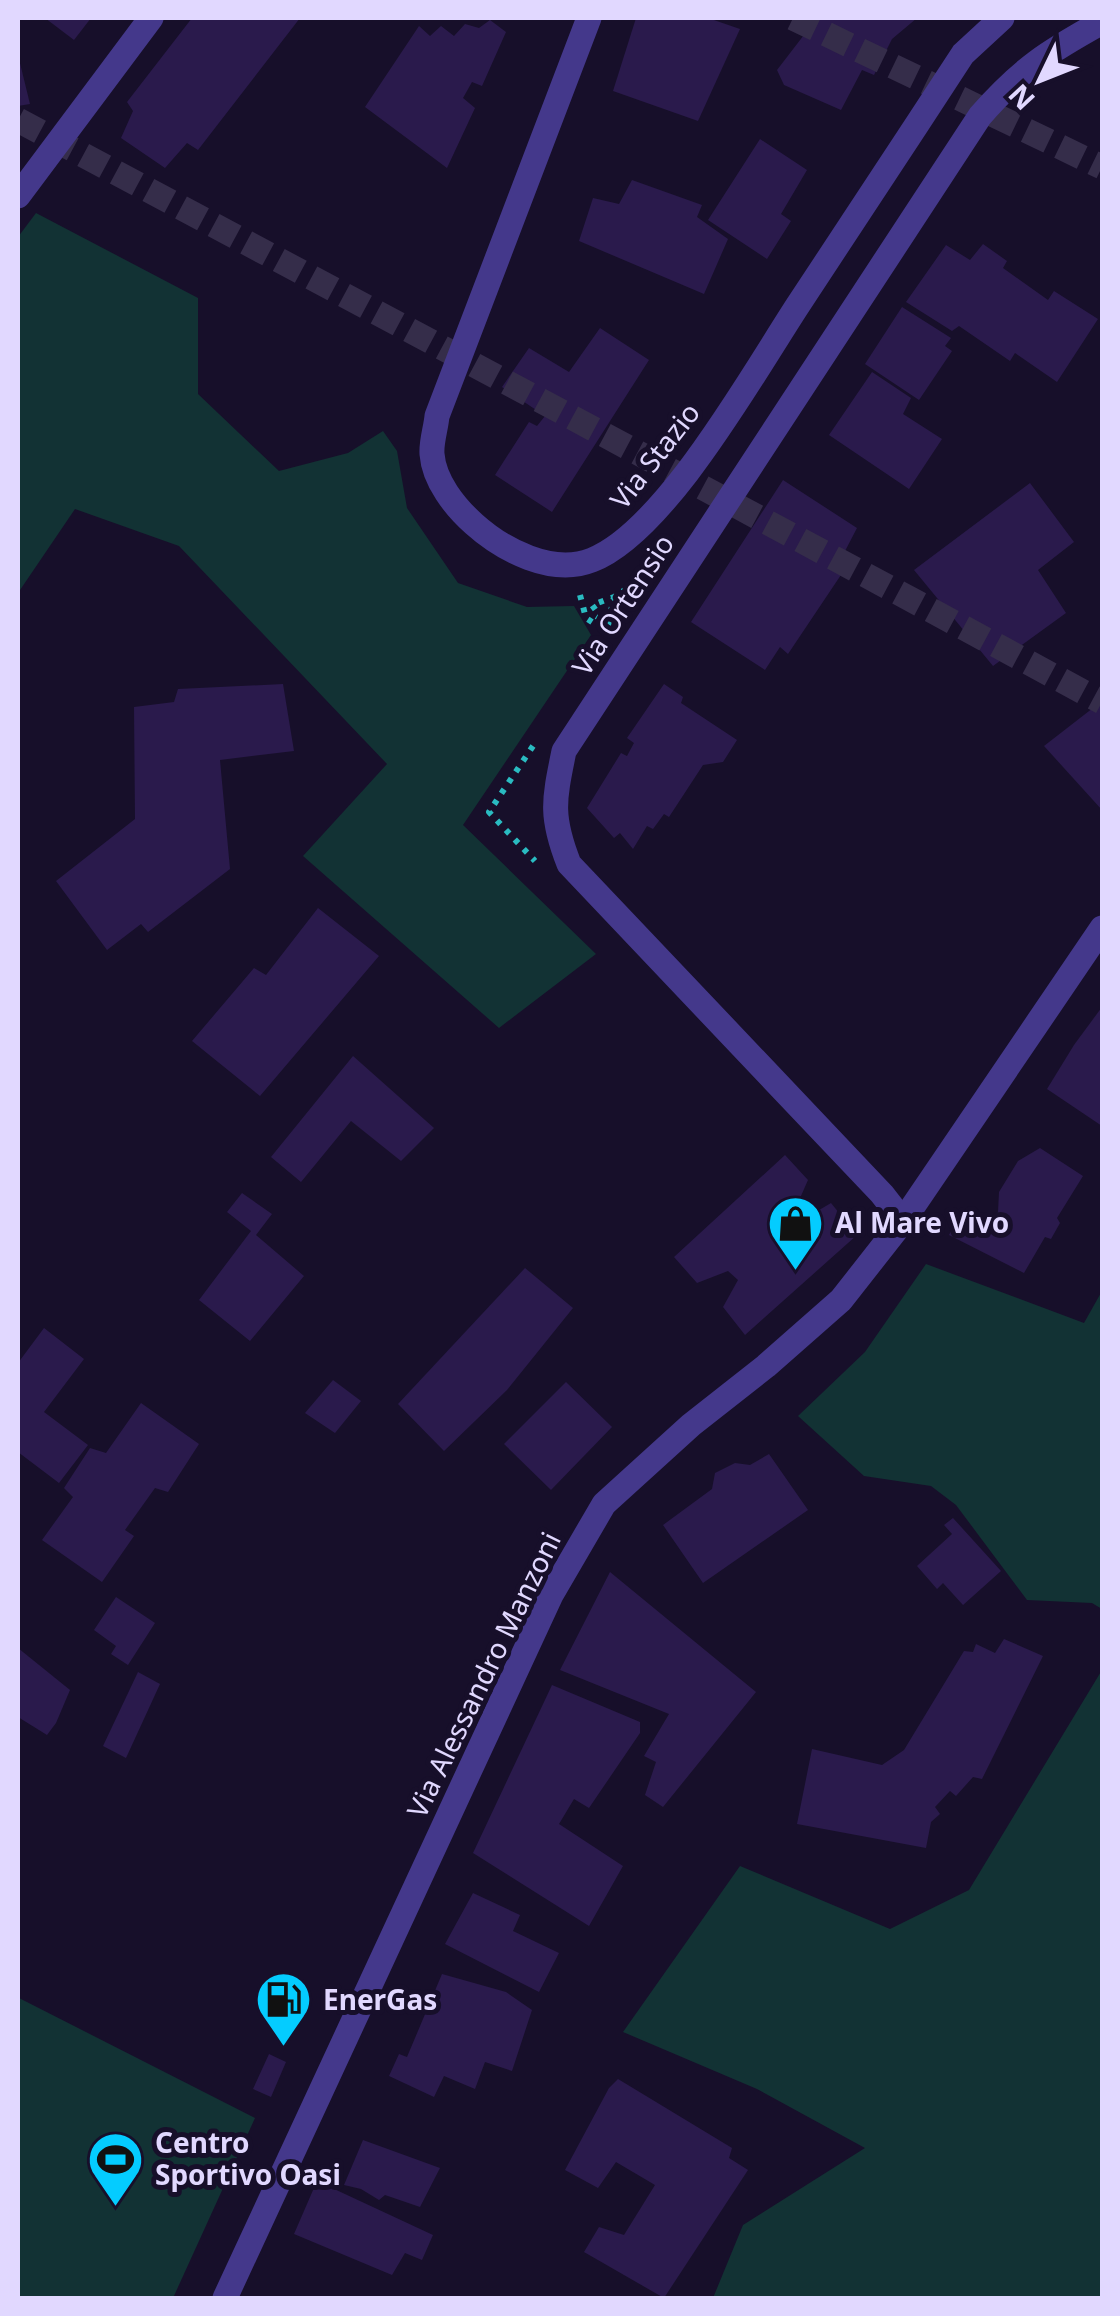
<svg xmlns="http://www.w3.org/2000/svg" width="1120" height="2316" font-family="'Noto Sans',sans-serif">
<rect width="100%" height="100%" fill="#170f2a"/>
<!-- green -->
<g fill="#123234">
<path d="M36,213L198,298V394L279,471L348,453L383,431L397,451L407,508L458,583L527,607L574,606L591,635L463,825L596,954L499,1028L303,856L387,764L179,546L75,509L18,593V237Z"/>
<path d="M926,1264L1084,1323L1102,1291V1609L1092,1603L1027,1600L956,1505L931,1486L864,1476L798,1416L865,1352Z"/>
<path d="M1102,1670V2298H713L743,2225L865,2148L757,2089L623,2032L740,1866L890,1929L969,1890Z"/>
<path d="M19,1998L255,2118L173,2298H18Z"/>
</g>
<!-- building -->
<g fill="#2a1a4c">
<path d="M45,18H91L74,40Z"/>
<path d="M192,18H300L198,150L187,143L165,168L121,138L133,111L127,102Z"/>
<path d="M636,18H708L740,29L698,121L613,91Z"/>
<path d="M817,18H917L892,39L874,75L862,70L841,110L784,85L777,70Z"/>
<path d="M490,20L506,32L482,86L472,82L463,98L475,108L447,168L365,107L419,26L430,36L441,26L454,36L465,24L479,28Z"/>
<path d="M18,55L30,104L18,106Z"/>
<path d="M760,139L807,170L781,214L791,221L767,259L708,220Z"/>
<path d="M632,180L702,205L697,217L728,239L704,294L579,241L593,198L619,204Z"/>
<path d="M983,244L1007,261L1003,268L1048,300L1054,291L1098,319L1057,382L1015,353L1010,361L959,326L952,331L906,302L946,245L970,260Z"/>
<path d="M902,307L951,338L945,346L952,351L919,400L865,364Z"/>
<path d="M600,328L649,360L552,512L495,475L529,422L537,426L545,416L502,387L529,348L569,372Z"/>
<path d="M872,372L911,398L903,414L942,439L909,489L829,435Z"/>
<path d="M783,480L857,528L844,553L853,557L788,654L780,647L765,670L691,622Z"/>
<path d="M1030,483L1074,542L1038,570L1066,613L993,666L914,570Z"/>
<path d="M283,684L294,751L220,760L230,869L148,932L141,924L107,950L56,881L135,819L134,707L174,702L178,689Z"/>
<path d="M664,684L683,697L681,703L737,740L723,762L703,765L669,817L664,814L653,829L647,826L633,849L620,833L614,838L587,808L621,753L627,756L634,743L627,738Z"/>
<path d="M1102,701V810L1044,746Z"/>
<path d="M318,908L379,956L260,1096L192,1041L254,968L266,975Z"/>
<path d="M1102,1007V1126L1047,1089L1074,1045Z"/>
<path d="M353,1056L434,1128L401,1161L351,1121L301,1182L271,1157Z"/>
<path d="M1040,1148L1083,1176L1057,1218L1060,1223L1051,1239L1045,1237L1024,1273L949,1235L962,1210L990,1225L998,1212L999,1192L1018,1161Z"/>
<path d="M785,1155L808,1180L797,1205L809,1216L831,1203L857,1235L745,1335L723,1307L738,1280L728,1271L697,1283L674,1257Z"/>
<path d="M242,1193L272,1214L256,1235L304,1276L250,1341L199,1300L251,1231L227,1212Z"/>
<path d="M525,1268L573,1308L507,1390L444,1451L398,1404Z"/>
<path d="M44,1328L84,1359L44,1412L88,1445L59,1483L18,1452V1363Z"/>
<path d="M333,1380L361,1401L335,1433L305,1413Z"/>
<path d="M566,1382L612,1427L551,1490L504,1444Z"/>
<path d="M141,1403L199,1444L168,1492L155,1488L125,1530L134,1536L102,1582L42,1540L73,1497L64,1488L90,1448L106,1453Z"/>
<path d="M769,1454L808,1510L703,1583L663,1525L712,1489L715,1473L735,1463L750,1465Z"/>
<path d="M953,1518L1001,1571L963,1605L943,1583L937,1589L917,1566L952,1534L944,1525Z"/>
<path d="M610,1572L756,1692L663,1807L645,1795L656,1762L644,1756L669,1714L560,1670Z"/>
<path d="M116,1597L155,1623L128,1665L111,1654L116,1646L94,1630Z"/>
<path d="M1004,1639L1043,1656L982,1779L973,1777L956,1796L950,1791L935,1807L940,1814L931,1822L926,1848L797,1824L812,1749L882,1765L904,1750L964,1651L973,1652L976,1644L995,1653Z"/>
<path d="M18,1648L70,1690L56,1723L47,1735L18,1717Z"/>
<path d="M138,1672L160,1684L126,1758L103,1746Z"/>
<path d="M552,1685L640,1722V1733L589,1808L574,1799L559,1824L623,1866L589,1926L473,1853Z"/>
<path d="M473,1893L520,1915L513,1931L559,1953L539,1992L445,1944Z"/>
<path d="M442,1974L506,1992L532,2010L512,2071L485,2062L475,2089L444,2076L434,2097L389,2076L399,2054L407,2057Z"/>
<path d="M269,2054L286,2062L271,2097L253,2089Z"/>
<path d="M618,2079L732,2148L729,2158L748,2170L664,2298L584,2252L599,2227L624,2235L655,2185L616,2162L598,2188L565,2170L609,2088Z"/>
<path d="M363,2140L440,2168L420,2207L385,2195L379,2200L361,2189L344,2185Z"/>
<path d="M317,2181L433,2235L422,2260L405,2253L392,2275L294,2234Z"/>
</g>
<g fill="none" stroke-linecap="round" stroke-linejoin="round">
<!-- minor-tunnel -->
<path stroke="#352d4a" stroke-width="25" stroke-dasharray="25 12" stroke-linecap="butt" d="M793,18L1102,167"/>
<!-- major-tunnel -->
<path stroke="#352d4a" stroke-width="25" stroke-dasharray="25 12" stroke-linecap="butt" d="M18,120L1102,702"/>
<!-- path -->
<g stroke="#2abbc1" stroke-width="6" stroke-dasharray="5 8" stroke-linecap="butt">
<path d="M580,595L586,618L595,624L600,616L592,605L614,597L639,581"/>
<path d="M608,625L614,597"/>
<path d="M533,746L489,812L535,861"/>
</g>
<!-- minor -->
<g stroke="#44388b" stroke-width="25">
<path d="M589,18L437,416C436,428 431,442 432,454C434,481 455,507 474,524C503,550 552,576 592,560C666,531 755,370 800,302C854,220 909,137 963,54L1002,18"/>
<path d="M18,196L151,18"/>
<path d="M903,1221L882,1194L569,864C550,816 554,800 564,751L980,116C1022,68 1048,52 1102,22"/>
<path d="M225,2298L551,1595L604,1504L691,1425L766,1366L841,1300L903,1221L1102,928"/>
</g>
</g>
<!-- icons -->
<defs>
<symbol id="shop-pin" viewBox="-11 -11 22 30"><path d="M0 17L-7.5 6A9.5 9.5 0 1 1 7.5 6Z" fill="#04ccff" stroke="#170f2a"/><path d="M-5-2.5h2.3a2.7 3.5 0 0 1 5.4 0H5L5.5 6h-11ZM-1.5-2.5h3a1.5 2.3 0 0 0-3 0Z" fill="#111"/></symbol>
<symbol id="fuel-pin" viewBox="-11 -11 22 30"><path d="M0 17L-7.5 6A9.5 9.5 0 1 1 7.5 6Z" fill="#04ccff" stroke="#170f2a"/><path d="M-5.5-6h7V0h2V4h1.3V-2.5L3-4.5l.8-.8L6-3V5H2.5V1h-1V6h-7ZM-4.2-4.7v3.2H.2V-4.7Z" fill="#111"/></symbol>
<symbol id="stadium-pin" viewBox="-11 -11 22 30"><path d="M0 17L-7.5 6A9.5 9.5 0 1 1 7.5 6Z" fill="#04ccff" stroke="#170f2a"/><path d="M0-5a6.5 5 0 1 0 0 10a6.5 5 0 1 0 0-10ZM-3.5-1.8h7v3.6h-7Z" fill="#111"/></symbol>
</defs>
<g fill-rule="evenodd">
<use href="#shop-pin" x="764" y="1192" width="63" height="86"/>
<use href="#fuel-pin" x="252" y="1968" width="63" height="86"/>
<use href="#stadium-pin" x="84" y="2128" width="63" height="86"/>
</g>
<g text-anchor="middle" stroke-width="10" stroke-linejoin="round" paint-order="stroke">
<!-- street labels -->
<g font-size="28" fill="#e1d8ff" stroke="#170f2a">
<text transform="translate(655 456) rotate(-52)" y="10">Via Stazio</text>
<text transform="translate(623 605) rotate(-57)" y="10">Via Ortensio</text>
<text transform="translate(484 1675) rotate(-64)" y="10">Via Alessandro Manzoni</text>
</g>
<!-- poi labels -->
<g font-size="28" font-weight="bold" fill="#e1d8ff" stroke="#170f2a" text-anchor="start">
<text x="835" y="1233">Al Mare Vivo</text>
<text x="323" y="2010">EnerGas</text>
<text x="155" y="2153">Centro<tspan x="155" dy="32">Sportivo Oasi</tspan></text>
</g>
</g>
<!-- border -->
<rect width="1120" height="2316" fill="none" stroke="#e1d8ff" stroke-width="40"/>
<!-- north arrow -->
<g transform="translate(1040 80) rotate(227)" stroke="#170f2a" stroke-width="8" paint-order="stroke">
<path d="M0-8L18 38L0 25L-18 38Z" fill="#e1d8ff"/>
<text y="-15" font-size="28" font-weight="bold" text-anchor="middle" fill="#e1d8ff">N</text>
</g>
</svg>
